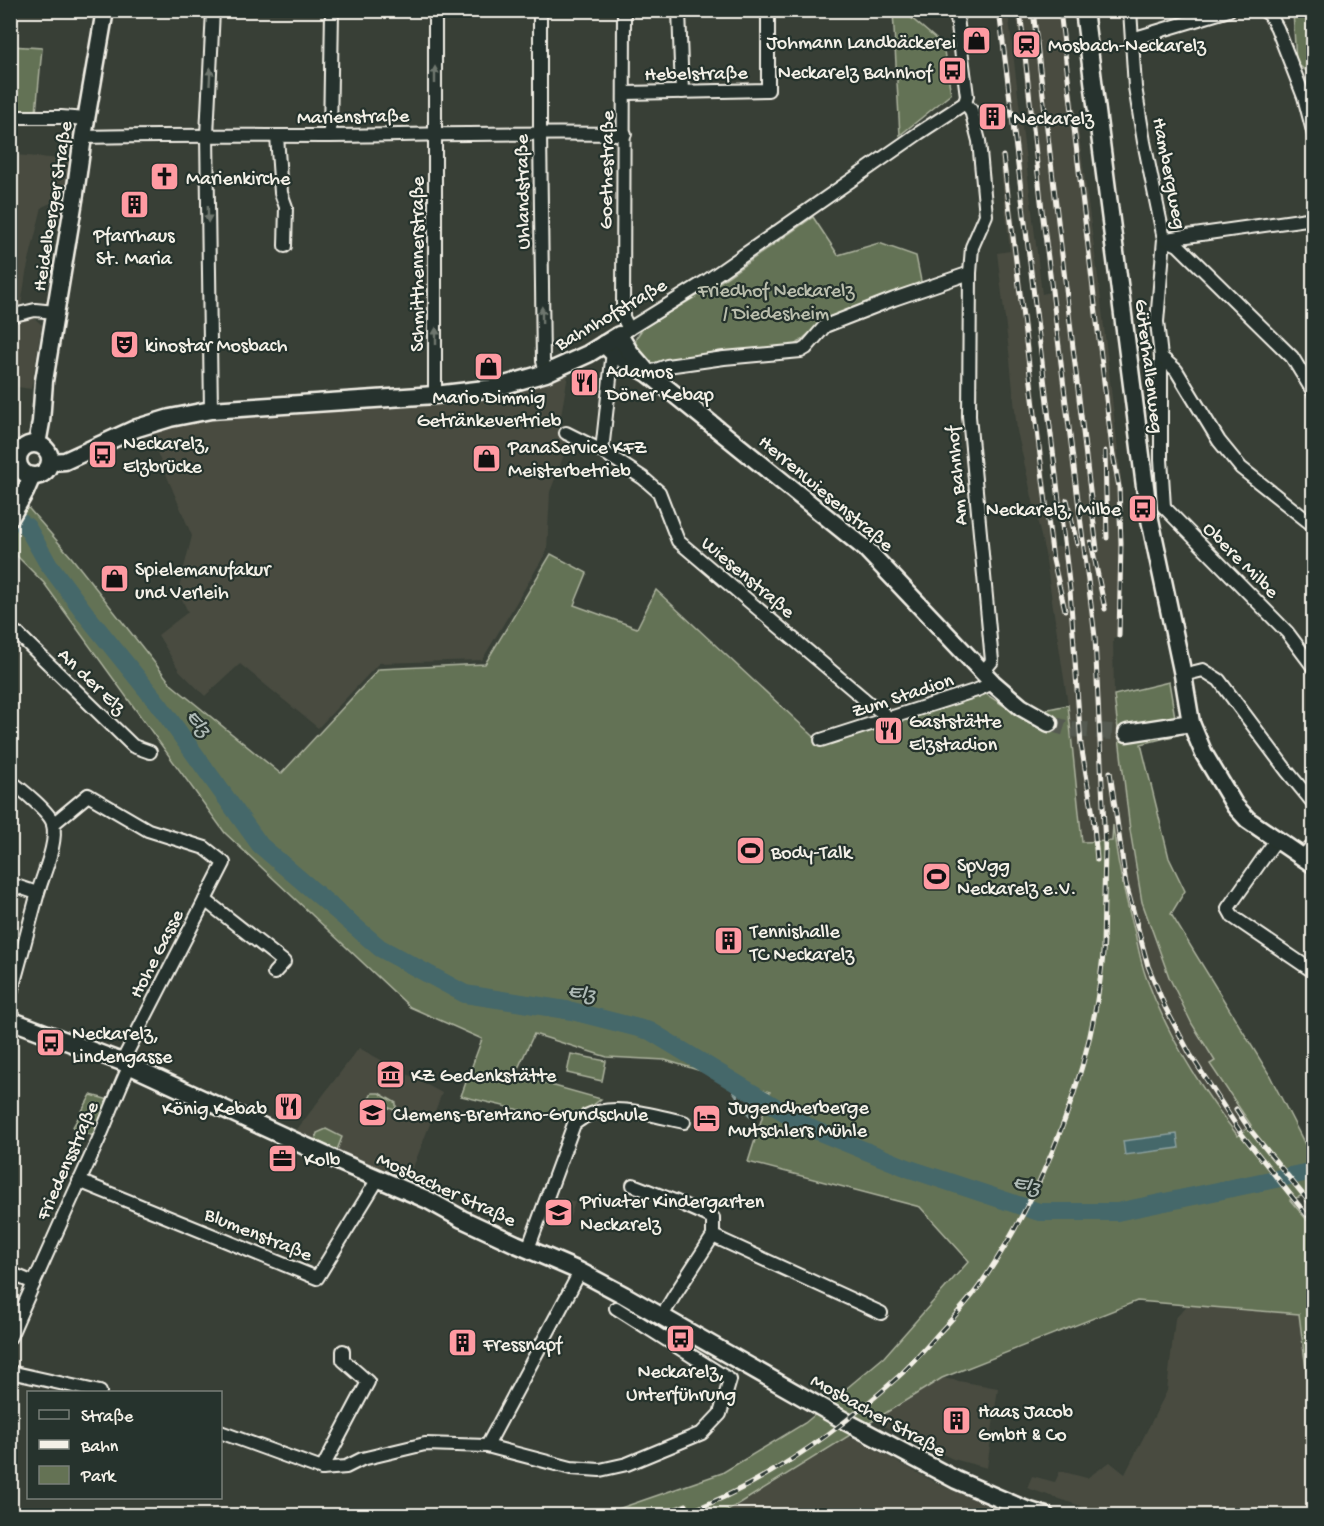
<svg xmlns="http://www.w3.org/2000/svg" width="1324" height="1526" font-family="'Gochi Hand',sans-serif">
<rect width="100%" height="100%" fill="#383f36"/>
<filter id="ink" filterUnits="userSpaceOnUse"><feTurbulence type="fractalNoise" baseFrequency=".0167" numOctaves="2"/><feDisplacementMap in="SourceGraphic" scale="12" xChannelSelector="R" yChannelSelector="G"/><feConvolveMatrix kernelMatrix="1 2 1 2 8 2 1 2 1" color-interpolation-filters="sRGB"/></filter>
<g filter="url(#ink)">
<!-- built -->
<g fill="#484b40">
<path d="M997,11H1008L1042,294L1050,292L1016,11H1060L1067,46L1100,292L1122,486L1121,637L1113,638L1114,695L1130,830L1142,902L1169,977L1192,1024L1215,1062L1210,1065L1251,1125L1238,1136L1220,1113L1198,1079L1167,1025L1146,976L1128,906L1116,853L1113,831L1112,841L1082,843L1068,705L1055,620L1045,554L1017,431L1010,360L997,253L1010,251L999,155H1006L1055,547L1062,546Z"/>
<path d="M10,125L18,126L16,155L73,160L67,196L42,207L26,273L21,306L42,325L31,389L11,386Z"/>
<path d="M568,375L558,433L570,439L550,492L547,551L482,660L379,663L318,728L240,664L205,696L179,670L158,635L188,612L178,591L192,536L148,431L172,420L264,415L466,400L500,395Z"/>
<path d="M359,1048L442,1093L407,1183L295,1132Z"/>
<path d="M553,1195L575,1202L566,1229L544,1222Z"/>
<path d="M1198,1293L1299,1314L1308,1384L1313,1385V1515H1107L1027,1488L1032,1476L1055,1482L1060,1471L1087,1478L1110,1462L1125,1474L1167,1391L1175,1319Z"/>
<path d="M942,1378L998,1388L987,1468L953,1459L874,1421Z"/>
<path d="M848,1437L856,1439L936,1483L996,1509L1017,1515L721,1516Z"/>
</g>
<!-- green -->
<g fill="#647254" stroke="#acb29e" stroke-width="1.5">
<path d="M893,11H903L943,45L951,94L900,135Z"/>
<path d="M1293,11H1313V76L1296,63Z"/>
<path d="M11,46L42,48L36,113H11Z"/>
<path d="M813,217L838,255L879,243L916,256L922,286L821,323L791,349L707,355L652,364L635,347L636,338L643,328L717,284Z"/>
<path d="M10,487L72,558L172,685L281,774L379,669L485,664L551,554L587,573L574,605L637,628L656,590L823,745L986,694L1029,722L1039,711L1068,705L1082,842L1112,841L1113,825C1117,862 1125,897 1135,933C1138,947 1141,963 1146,977C1167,1034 1200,1088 1238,1136L1251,1125L1210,1064L1215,1061L1192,1024L1169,977L1142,902L1130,830L1114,695L1169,682L1178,735L1141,744L1169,858L1185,891L1171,914L1269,1074L1310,1154L1313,1153V1202L1307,1194L1290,1200L1313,1227V1385H1308L1299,1314L1137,1301L942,1378L721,1515H565L618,1509L722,1473L805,1423L884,1357L969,1261L920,1207L748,1162L770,1092L665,1060L607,1057L534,1034L515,1075L601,1099L571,1122L461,1096L482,1039L410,1007L225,833L44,583L11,550Z"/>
<path d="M571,1054L606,1061L602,1081L567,1073Z"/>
<path d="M372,1093H379L396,1103V1107L394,1110L369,1099Z"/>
<path d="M91,1095L109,1100L93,1136L73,1127Z"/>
<path d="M326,1129L342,1137L337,1150L315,1140L317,1133Z"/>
</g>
<!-- water -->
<path fill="#45686b" stroke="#8b9f9d" stroke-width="1.5" d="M1177,1134L1179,1148L1125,1155L1123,1141Z"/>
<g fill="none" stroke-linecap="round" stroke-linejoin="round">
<!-- stream -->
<path stroke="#8b9f9d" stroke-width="3" d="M724,1076L750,1116"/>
<!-- river -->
<path stroke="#45686b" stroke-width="18" d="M10,514L27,527L47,562L88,617L160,706L260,845L380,948L465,994L572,1011L650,1031L812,1129L910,1169L1039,1212H1117L1314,1171"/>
<!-- secondary-tunnel -->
<path stroke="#545a51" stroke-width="16" stroke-dasharray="16 8" stroke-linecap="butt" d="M1049,723L1069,729L1127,733"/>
<defs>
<g id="street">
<path d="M540,10V134L543,361L546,373"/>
<path d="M624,10L623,317L629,329"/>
<path d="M679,10L682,92"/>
<path d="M956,10L967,96L965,103L971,110L979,141L986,215L972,247L970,273L969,416L992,661L983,672"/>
<path d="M1130,10L1135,87L1144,142L1164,239L1157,322L1161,357V459L1164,507"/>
<path d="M1263,10L1270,15L1277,28L1304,97L1314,135"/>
<path d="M1132,39L1229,10"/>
<path d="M625,93L768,90V10"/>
<path d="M10,117H61L86,119"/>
<path d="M277,136L281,193L286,207L285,246"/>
<path d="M330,136L332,10"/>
<path d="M83,137C165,135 247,136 329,136C427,135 526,132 625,134"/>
<path d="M1164,239L1178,245L1292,357L1314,393"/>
<path d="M1166,239L1314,218"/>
<path d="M10,316L35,310L55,312"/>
<path d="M619,335L708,280L919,133L965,103"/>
<path d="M614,354L612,360L602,451L643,478L659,492L678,541L869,703L891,719"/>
<path d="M1161,357L1176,370L1219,441L1241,468L1314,526"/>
<path d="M648,373L667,366L724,358L801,351L806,348L825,326L894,299L970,273"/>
<path d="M435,395V10"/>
<path d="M211,410L207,135L213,10"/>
<path d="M566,433L602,451"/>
<path d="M1164,507L1287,632L1314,668"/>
<path d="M10,630L18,634L133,746L150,752"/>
<path d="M1183,675L1203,670L1219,680L1287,771L1314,804"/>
<path d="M821,740L977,690L993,683"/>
<path d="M10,781C20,788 51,813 53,824C58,844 42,876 37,896C28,929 20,962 10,996"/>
<path d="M53,824L88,795L148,830L205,848L224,863L122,1062"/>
<path d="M1276,840L1228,908L1233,917L1314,972"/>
<path d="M1302,857L1314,844"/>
<path d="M10,884L37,893"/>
<path d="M205,900L284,962L274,973"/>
<path d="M79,1181L317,1278L378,1179"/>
<path d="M633,1185L677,1202L713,1218V1236"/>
<path d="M528,1249L574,1124C578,1121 582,1118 586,1116C615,1102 655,1116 684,1122"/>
<path d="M10,1273L34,1283"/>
<path d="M662,1316L674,1296L713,1236L881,1313"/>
<path d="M10,1337C39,1271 68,1206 98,1141C109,1116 118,1090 130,1065"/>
<path d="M10,1372L100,1392"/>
<path d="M220,1432L322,1469L346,1467L362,1459L425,1444L487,1446L571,1468L600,1470L627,1464L702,1433L720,1414L730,1380L616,1308"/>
<path d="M487,1446L580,1272"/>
<path d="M322,1469L368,1382L343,1360V1351"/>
</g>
<g id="secondary">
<path d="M1084,10L1148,510L1183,675L1191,723L1204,754L1235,806L1248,820L1314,865"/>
<path d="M604,344L614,354L648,373L866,549L993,683L1021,707L1049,723"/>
<path d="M37,444L41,422L44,381L75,194L83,137L105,10"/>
<circle cx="34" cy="460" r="16"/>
<path d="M51,462L65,461L137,428L170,418L211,410L435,395L494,388L546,373L588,354L619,335L629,351L648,373"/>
<path d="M10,518L25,492L32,476"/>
<path d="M1127,733L1191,723"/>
<path d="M10,1020L122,1062L340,1162L428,1200L462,1219L516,1244L579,1271L624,1295L845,1421L956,1480L1024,1509L1046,1516"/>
</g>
</defs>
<!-- street casing -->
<use href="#street" stroke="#f4f1e8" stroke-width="16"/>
<!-- secondary casing -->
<use href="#secondary" stroke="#f4f1e8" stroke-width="21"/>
<!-- street -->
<use href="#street" stroke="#26332d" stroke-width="12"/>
<!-- secondary -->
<use href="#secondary" stroke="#26332d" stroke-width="16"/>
<defs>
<g id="rail">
<path d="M999,10L1070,590L1081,745L1093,815L1097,860"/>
<path d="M1020,10L1042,210L1095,637L1105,847L1103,948"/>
<path d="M1033,10L1097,550"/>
<path d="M1060,10L1112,449L1119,487L1121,543L1119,636"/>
<path d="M1003,156L1053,560L1065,610"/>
<path d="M1105,451L1107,538"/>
<path d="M1067,500L1077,544"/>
<path d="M1091,542L1105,609"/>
<path d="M1110,772L1126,884L1148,966L1165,1007L1190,1054L1241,1133L1306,1214L1314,1221"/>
<path d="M1236,1109L1248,1127L1314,1208"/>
<path d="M658,1516L686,1505"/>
<path d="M678,1516C760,1487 835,1434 899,1376C913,1363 926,1348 939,1333C953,1318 968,1302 980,1285C1047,1188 1097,1058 1104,940"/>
</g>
</defs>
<!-- rail casing -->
<use href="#rail" stroke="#f4f1e8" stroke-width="5"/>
<!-- rail -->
<use href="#rail" stroke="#26332d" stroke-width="3" stroke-dasharray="9" stroke-linecap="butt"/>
</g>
<!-- one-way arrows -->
<defs><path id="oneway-solid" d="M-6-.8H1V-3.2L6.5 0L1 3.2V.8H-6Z" transform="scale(1.5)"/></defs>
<g fill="#6e766e">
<use href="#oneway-solid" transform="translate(435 75) rotate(-90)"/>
<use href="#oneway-solid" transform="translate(210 76) rotate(-87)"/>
<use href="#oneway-solid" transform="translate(208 214) rotate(89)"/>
<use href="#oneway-solid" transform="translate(542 315) rotate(-91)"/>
<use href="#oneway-solid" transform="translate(436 336) rotate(-90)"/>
</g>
</g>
<!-- icons -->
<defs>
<symbol id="shop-square" viewBox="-11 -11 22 22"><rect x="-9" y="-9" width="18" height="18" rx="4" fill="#ff9aa2" stroke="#26332d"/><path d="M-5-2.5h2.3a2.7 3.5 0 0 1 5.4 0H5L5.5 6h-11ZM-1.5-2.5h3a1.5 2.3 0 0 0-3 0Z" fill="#111"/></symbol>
<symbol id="station-square" viewBox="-11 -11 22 22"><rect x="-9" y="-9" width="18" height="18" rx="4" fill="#ff9aa2" stroke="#26332d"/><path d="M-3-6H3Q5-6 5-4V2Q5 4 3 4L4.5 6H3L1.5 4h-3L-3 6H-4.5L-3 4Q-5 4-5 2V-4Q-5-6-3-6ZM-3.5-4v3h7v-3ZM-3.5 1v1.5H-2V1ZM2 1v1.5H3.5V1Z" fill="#111"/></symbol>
<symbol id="bus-square" viewBox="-11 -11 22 22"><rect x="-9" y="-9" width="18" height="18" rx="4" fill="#ff9aa2" stroke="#26332d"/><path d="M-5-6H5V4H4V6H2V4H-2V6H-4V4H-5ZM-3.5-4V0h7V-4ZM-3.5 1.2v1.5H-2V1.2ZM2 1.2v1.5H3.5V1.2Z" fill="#111"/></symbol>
<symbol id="building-square" viewBox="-11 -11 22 22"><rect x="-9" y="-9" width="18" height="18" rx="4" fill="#ff9aa2" stroke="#26332d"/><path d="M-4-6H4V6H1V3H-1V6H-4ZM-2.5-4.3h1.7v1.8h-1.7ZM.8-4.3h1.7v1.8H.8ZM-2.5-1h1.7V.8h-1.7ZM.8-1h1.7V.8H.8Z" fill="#111"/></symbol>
<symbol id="church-square" viewBox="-11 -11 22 22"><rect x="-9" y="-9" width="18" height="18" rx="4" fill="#ff9aa2" stroke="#26332d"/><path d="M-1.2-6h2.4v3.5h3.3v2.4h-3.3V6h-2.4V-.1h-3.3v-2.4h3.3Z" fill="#111"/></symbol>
<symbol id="theatre-square" viewBox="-11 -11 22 22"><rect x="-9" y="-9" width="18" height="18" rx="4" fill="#ff9aa2" stroke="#26332d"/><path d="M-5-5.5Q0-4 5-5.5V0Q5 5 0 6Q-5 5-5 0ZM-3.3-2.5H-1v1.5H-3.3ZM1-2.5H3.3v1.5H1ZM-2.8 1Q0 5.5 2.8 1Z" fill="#111"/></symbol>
<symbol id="restaurant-square" viewBox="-11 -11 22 22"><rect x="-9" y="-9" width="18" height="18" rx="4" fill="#ff9aa2" stroke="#26332d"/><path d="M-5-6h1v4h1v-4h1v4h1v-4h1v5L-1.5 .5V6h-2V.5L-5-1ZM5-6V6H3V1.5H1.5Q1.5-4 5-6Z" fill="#111"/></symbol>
<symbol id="stadium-square" viewBox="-11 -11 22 22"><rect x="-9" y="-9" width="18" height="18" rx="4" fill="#ff9aa2" stroke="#26332d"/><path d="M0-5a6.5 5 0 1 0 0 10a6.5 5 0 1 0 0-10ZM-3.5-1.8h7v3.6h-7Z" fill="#111"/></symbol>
<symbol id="museum-square" viewBox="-11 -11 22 22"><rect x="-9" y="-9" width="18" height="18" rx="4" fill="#ff9aa2" stroke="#26332d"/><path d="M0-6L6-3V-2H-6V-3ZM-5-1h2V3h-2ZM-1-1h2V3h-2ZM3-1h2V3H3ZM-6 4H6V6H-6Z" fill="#111"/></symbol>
<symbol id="school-square" viewBox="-11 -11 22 22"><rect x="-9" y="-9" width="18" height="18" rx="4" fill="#ff9aa2" stroke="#26332d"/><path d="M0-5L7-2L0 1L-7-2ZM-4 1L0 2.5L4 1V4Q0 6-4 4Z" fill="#111"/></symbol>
<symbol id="hotel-square" viewBox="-11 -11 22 22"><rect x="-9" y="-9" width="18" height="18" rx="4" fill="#ff9aa2" stroke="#26332d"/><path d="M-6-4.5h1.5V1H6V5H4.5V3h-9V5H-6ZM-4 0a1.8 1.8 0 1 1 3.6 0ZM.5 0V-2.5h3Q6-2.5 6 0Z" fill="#111"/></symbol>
<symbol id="office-square" viewBox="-11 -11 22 22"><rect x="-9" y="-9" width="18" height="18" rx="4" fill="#ff9aa2" stroke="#26332d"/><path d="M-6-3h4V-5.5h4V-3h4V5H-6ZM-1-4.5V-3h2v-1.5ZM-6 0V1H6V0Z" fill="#111"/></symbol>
</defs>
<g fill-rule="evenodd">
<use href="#shop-square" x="960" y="24" width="33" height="33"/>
<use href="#station-square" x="1010" y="28" width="33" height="33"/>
<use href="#bus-square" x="936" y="54" width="33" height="33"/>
<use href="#building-square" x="976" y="100" width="33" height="33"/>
<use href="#church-square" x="148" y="160" width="33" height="33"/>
<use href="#building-square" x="118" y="188" width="33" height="33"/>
<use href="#theatre-square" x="108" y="328" width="33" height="33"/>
<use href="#shop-square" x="472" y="350" width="33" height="33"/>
<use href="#restaurant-square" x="568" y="366" width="33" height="33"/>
<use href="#bus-square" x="86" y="438" width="33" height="33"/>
<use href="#shop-square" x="470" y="442" width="33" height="33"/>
<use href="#bus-square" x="1126" y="492" width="33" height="33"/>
<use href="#shop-square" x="98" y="562" width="33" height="33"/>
<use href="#restaurant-square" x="872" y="714" width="33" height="33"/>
<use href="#stadium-square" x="734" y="834" width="33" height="33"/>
<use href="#stadium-square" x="920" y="860" width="33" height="33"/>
<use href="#building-square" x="712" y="924" width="33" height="33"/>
<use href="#bus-square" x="34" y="1026" width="33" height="33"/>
<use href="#museum-square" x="374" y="1058" width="33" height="33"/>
<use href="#restaurant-square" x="272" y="1090" width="33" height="33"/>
<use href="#school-square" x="356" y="1096" width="33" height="33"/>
<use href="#hotel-square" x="690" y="1102" width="33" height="33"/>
<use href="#office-square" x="266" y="1142" width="33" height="33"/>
<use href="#school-square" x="542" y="1196" width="33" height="33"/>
<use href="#bus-square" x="664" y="1322" width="33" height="33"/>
<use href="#building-square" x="446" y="1326" width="33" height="33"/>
<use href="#building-square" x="940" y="1404" width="33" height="33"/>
</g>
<g text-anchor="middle" stroke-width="4.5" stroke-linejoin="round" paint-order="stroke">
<!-- poi labels -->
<g font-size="20" fill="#f4f1e8" stroke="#26332d" text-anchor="start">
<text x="956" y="48" text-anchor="end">Johmann Landbäckerei</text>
<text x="1048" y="51">Mosbach-Neckarelz</text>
<text x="932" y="78" text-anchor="end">Neckarelz Bahnhof</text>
<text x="1013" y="124">Neckarelz</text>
<text x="186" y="184">Marienkirche</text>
<text x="134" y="241" text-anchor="middle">Pfarrhaus<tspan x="134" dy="23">St. Maria</tspan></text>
<text x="145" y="351">kinostar Mosbach</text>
<text x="606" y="377">Adamos<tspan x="606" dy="23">Döner Kebap</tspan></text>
<text x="489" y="403" text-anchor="middle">Mario Dimmig<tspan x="489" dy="23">Getränkevertrieb</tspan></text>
<text x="123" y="449">Neckarelz,<tspan x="123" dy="23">Elzbrücke</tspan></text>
<text x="508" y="453">PanaService KFZ<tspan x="508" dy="23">Meisterbetrieb</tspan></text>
<text x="1121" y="515" text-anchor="end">Neckarelz, Milbe</text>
<text x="135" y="575">Spielemanufakur<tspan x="135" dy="23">und Verleih</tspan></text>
<text x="909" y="727">Gaststätte<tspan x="909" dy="23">Elzstadion</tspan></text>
<text x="771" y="858">Body-Talk</text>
<text x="957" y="871">SpVgg<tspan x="957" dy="23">Neckarelz e.V.</tspan></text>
<text x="750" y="937">Tennishalle<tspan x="750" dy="23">TC Neckarelz</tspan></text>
<text x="72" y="1039">Neckarelz,<tspan x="72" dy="23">Lindengasse</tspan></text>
<text x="411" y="1081">KZ Gedenkstätte</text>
<text x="728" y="1113">Jugendherberge<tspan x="728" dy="23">Mutschlers Mühle</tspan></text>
<text x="267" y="1114" text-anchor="end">König Kebab</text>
<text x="393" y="1120">Clemens-Brentano-Grundschule</text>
<text x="304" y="1165">Kolb</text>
<text x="580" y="1207">Privater Kindergarten<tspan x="580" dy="23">Neckarelz</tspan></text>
<text x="483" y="1350">Fressnapf</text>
<text x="681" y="1377" text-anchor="middle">Neckarelz,<tspan x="681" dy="23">Unterführung</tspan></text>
<text x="978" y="1417">Haas Jacob<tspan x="978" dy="23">GmbH &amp; Co</tspan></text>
</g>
<!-- street labels -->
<g font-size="20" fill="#f4f1e8" stroke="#26332d">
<text transform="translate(696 72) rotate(-1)" y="7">Hebelstraße</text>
<text transform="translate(353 115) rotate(-1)" y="7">Marienstraße</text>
<text transform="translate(605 170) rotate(-89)" y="7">Goethestraße</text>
<text transform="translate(1171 173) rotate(79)" y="7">Hambergweg</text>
<text transform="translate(521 192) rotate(-91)" y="7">Uhlandstraße</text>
<text transform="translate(51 206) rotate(-81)" y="7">Heidelberger Straße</text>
<text transform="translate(416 264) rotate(-90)" y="7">Schmitthennerstraße</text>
<text transform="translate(610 313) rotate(-30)" y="7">Bahnhofstraße</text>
<text transform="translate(1151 366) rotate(83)" y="7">Güterhallenweg</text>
<text transform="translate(955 476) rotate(-95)" y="7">Am Bahnhof</text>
<text transform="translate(827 492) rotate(40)" y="7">Herrenwiesenstraße</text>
<text transform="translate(1242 559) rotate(45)" y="7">Obere Milbe</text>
<text transform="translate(749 576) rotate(40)" y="7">Wiesenstraße</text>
<text transform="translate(93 680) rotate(44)" y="7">An der Elz</text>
<text transform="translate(902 694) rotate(-18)" y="7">Zum Stadion</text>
<text transform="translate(155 953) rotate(-63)" y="7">Hohe Gasse</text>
<text transform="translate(66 1160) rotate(-66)" y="7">Friedensstraße</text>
<text transform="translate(447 1188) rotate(25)" y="7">Mosbacher Straße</text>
<text transform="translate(259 1233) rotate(22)" y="7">Blumenstraße</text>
<text transform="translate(879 1414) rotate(29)" y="7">Mosbacher Straße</text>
</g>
<!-- park labels -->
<g font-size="20" fill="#babead" stroke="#26332d">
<text x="776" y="296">Friedhof Neckarelz<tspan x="776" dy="23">/ Diedesheim</tspan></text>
</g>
<!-- water labels -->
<g font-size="21" font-style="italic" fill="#aebab6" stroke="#26332d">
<text transform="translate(200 722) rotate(55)" y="7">Elz</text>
<text transform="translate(582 991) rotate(12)" y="7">Elz</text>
<text transform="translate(1027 1183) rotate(17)" y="7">Elz</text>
</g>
</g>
<!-- margin -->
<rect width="1324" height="1526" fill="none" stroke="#26332d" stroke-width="36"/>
<rect x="18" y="18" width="1288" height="1490" fill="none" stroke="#f4f1e8" stroke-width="2" filter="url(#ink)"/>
<!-- legend -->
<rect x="27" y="1391" width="195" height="108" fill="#26332d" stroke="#787f78" stroke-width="1.5"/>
<rect x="39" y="1410" width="30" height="9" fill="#26332d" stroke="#787f78" stroke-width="1.5"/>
<text x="81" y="1421" font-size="18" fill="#f4f1e8">Straße</text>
<rect x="39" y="1440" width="30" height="9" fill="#f4f1e8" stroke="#787f78" stroke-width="1.5"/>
<text x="81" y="1451" font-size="18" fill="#f4f1e8">Bahn</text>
<rect x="39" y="1466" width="30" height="18" fill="#647254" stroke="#787f78" stroke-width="1.5"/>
<text x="81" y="1481" font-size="18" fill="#f4f1e8">Park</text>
</svg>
